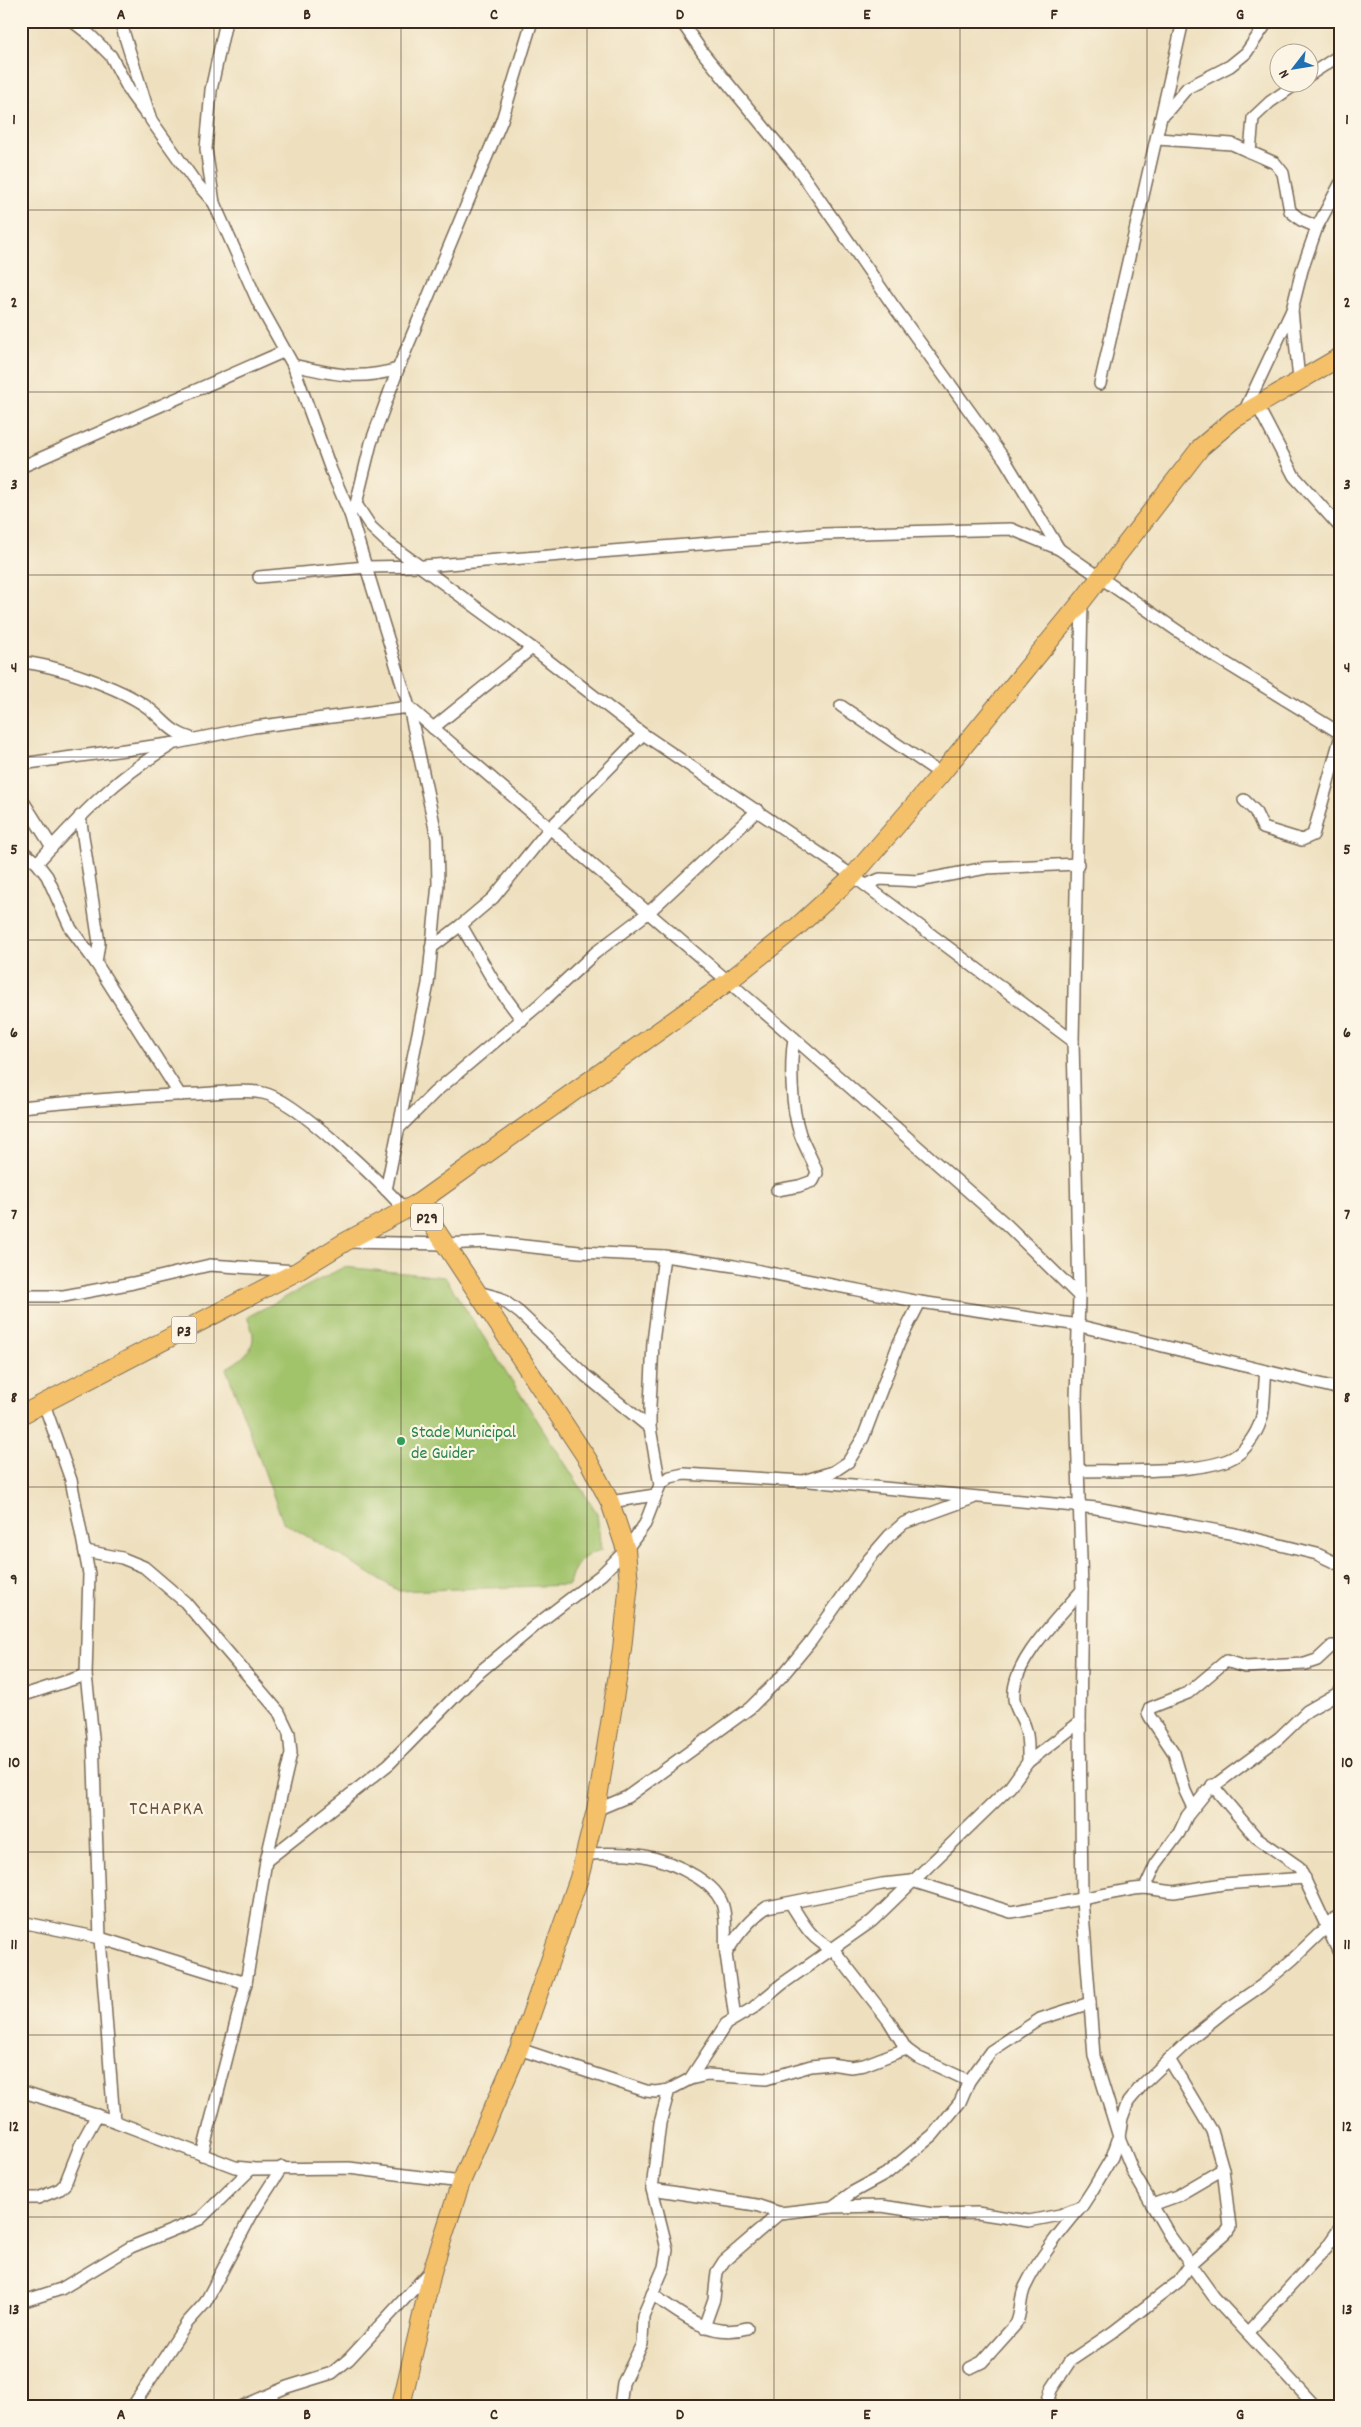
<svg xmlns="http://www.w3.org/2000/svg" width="1361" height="2427" font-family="Dekko,sans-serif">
<rect width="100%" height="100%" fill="#fcf5e5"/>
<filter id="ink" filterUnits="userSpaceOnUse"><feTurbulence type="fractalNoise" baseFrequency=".02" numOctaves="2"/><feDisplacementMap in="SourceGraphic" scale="10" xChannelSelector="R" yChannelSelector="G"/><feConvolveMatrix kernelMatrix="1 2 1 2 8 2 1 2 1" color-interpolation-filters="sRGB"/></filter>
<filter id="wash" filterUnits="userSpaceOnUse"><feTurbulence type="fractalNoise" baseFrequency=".0096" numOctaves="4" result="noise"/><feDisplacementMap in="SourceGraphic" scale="20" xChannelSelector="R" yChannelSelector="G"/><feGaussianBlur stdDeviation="1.12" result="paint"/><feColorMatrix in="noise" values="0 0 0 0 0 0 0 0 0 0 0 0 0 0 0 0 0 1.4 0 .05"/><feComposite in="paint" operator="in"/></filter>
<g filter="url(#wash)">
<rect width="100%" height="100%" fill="#eee0bf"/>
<!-- green -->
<path fill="#a1c36b" stroke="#6e7644" d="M344,1267L445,1277L597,1513L601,1550C581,1556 574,1565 569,1585L399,1591L283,1522L226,1368C238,1362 254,1351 253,1336C253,1330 249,1322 247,1317Z"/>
</g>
<g filter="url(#ink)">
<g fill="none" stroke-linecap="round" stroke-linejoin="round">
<defs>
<g id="street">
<path d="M72,21L90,35L111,56L131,94L145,113"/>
<path d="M120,21L151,120L193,179L214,203"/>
<path d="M226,21L211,90L206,149L214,203L258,302L293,365L331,470L350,514"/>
<path d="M532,21L502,120L398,369L371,443L356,504L350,514L366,567L423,566L825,534L1011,529L1059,549L1211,654L1340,733"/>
<path d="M681,21L703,53L799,170L892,304L1005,460L1059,549"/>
<path d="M1308,76L1340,55"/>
<path d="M1165,114L1187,88L1230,66L1246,53L1268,21"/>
<path d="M1157,139L1232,144L1275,163L1283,173L1290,211L1301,220L1317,227"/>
<path d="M1250,152L1253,118L1270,102L1299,82"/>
<path d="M1292,310L1299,380"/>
<path d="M293,365C333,374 357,381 398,369"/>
<path d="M1100,384L1183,21"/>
<path d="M1257,405L1294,476L1340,527"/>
<path d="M1244,412L1292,310L1302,270L1317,227L1340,184"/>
<path d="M21,467L285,351"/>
<path d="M356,504L371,527L388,543L532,648L643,734L853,876L1073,1041"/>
<path d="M259,577L366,567L409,707L794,1038L1008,1226L1079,1296"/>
<path d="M1082,601L1073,1041L1079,1296L1076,1400L1082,1590L1080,1722L1082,1900L1094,2056L1119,2137L1133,2172L1170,2236L1214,2297L1315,2406"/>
<path d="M21,662C55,665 119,687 147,707C166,721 168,732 194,739"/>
<path d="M841,706L941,774"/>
<path d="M433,728L532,648"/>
<path d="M21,764L176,743L254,727L409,707L437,838L438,884L428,984L386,1190"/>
<path d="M21,798L52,847"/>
<path d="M1244,800L1255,811L1263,828L1302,840L1313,835L1340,739"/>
<path d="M80,816L99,943L96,963"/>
<path d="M21,850L37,863L47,876L71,929L96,963L180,1095"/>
<path d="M37,863C78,818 117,776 170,746"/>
<path d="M866,885L880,879L918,881L986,868L1078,864"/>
<path d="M461,925L494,982L522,1020"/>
<path d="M431,948L461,925L493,898L550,828L643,734"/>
<path d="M21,1107C80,1101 140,1096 199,1094C219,1093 243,1089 263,1093C295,1099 381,1183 405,1210"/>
<path d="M400,1127L435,1092L540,1004L595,953L649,912L758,810"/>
<path d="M777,1190L799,1186L813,1181L817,1173C813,1160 805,1148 800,1134C791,1107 790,1065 794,1038"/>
<path d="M348,1242L446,1244L487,1242L579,1252L664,1256L734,1266L920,1302L1072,1324L1340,1389"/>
<path d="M478,1292L500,1298L520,1313L586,1376L650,1428"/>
<path d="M21,1296H64L133,1283L210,1265L296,1271"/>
<path d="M44,1404L71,1480L89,1574L86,1675L93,1737L100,1938L114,2121"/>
<path d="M1079,1471C1115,1470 1210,1475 1237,1455C1248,1447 1259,1430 1262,1416C1265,1402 1264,1385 1266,1371"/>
<path d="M810,1481L1096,1508L1235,1534L1317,1554L1340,1565"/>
<path d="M660,1485L650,1428V1406L653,1342L664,1256"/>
<path d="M610,1502L655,1495"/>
<path d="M86,1551L122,1558L144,1567L185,1602L279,1712L289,1733L291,1753L266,1861L246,1983L202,2155"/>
<path d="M21,1696L86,1675"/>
<path d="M1028,1762C1028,1750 1029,1736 1024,1724C1021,1715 1015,1709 1014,1699C1010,1663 1060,1616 1082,1590"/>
<path d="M1212,1785L1256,1837L1299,1867L1340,1955"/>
<path d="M1193,1808L1185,1791L1174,1753L1150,1717L1148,1713L1150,1708L1188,1693L1226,1661L1245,1667L1305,1664L1317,1660L1332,1646H1340"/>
<path d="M596,1810L627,1797L750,1708L782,1676L811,1641L869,1559L889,1536L904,1523L973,1498"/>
<path d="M585,1854C629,1852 658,1853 697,1877C706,1883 716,1890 721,1901C728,1916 724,1938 726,1954"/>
<path d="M266,1861L389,1764L476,1675L536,1625L601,1575L626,1550L645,1524L660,1485L670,1477L684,1474L803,1481L833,1472L848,1462L863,1438L899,1343L920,1302"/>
<path d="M1145,1888L1156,1864L1179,1833L1187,1816L1207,1791L1279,1738L1307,1711L1340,1692"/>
<path d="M791,1904C803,1923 811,1940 833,1949L889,2021L906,2049L917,2057L969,2081"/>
<path d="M21,1922L100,1938L246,1983"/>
<path d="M735,2018L726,1954C735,1937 751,1918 767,1907L882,1884L912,1881L1011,1912L1134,1889L1145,1888L1174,1892L1223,1884L1305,1878"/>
<path d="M519,2049L646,2091L656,2092L669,2090L690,2079L726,2024L753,2008L782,1984L872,1921L1010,1787L1028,1762L1080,1722"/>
<path d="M690,2079L707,2075L766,2079L811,2066L830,2064L851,2067L864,2065L906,2049"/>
<path d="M21,2091L114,2121L235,2167L255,2169L349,2168L461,2182"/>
<path d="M652,2189L756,2205L780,2213L832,2207L882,2206L933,2214L977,2213L1029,2221L1060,2215L1082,2206L1093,2189L1112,2157L1119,2137L1122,2118L1128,2102L1143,2084L1196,2034L1226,2010L1261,1986L1293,1959L1340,1914"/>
<path d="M21,2198H38L60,2189L65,2184L80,2146L97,2115"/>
<path d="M1152,2205L1177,2196L1223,2169"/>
<path d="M832,2207L853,2192L886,2174L933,2135L960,2102L969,2081L991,2051L1040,2019L1090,2003"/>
<path d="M652,2294C681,2315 710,2339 747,2328"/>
<path d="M21,2302L61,2289L131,2247L200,2219L251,2169"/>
<path d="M704,2327L714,2299L717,2272L724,2261L780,2213"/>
<path d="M1248,2332L1326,2248L1340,2228"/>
<path d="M970,2368L982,2362L1016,2324C1022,2313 1019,2299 1025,2287C1039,2258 1060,2232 1081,2207"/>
<path d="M133,2406L187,2323L205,2303L252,2214L282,2167"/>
<path d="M243,2406L287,2387L332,2373L349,2359L431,2270"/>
<path d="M620,2406L623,2383L642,2344L643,2316L664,2267L667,2249L652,2189L660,2123L669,2090"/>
<path d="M1046,2406L1051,2390L1070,2361L1113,2332L1178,2282L1191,2264L1226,2233L1230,2227L1223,2169L1212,2131L1169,2059"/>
</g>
<g id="primary">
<path d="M21,1415L298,1271L345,1242L418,1203"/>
<path d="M401,2406L433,2268L461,2182L519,2049L579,1878L596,1810L622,1649L629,1583L626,1550L610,1502L588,1460L418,1203L729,981L798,926L853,876L941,774L1082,601L1201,447L1234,419L1340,357"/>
</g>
</defs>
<!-- street casing -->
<use href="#street" stroke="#7a6a56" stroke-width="14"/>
<!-- primary casing -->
<use href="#primary" stroke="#7a6a56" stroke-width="20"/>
<!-- street -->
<use href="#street" stroke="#fff" stroke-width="11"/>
<!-- primary -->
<use href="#primary" stroke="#f4c16b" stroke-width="18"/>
</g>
</g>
<!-- grid -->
<path fill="none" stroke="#3b2a1e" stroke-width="1" stroke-opacity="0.55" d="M214,21V2406M401,21V2406M587,21V2406M774,21V2406M960,21V2406M1147,21V2406M21,210H1340M21,392H1340M21,575H1340M21,757H1340M21,940H1340M21,1122H1340M21,1305H1340M21,1487H1340M21,1670H1340M21,1852H1340M21,2035H1340M21,2217H1340"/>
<!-- markers -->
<circle fill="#2e9e5b" stroke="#fcf5e5" stroke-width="2" cx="401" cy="1441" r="5"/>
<g text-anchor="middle" stroke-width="4.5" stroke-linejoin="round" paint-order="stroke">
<!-- shield labels -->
<g fill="#fcf5e5" stroke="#75675a" stroke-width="1">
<rect x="411" y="1203.5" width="32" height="27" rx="4"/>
<rect x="171.5" y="1316.5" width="25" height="27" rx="4"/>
</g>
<g font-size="16" font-weight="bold" fill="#3b2a1e">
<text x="427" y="1223">P29</text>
<text x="184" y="1336">P3</text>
</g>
<!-- leisure labels -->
<g font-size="18" fill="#27864d" stroke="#fcf5e5" text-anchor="start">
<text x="411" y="1437">Stade Municipal<tspan x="411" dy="21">de Guider</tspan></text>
</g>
<!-- quarter labels -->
<g font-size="20" letter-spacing="1" fill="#6d543a" stroke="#fcf5e5">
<text x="167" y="1814">TCHAPKA</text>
</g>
</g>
<!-- margin -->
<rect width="1361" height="2427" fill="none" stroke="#fcf5e5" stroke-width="55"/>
<!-- north arrow -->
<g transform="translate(1294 68) rotate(239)"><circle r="24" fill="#fcf5e5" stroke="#afa495"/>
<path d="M0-4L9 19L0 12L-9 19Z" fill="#1f6fb2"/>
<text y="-8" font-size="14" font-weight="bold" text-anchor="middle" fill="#3b2a1e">N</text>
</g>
<rect x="28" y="28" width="1306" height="2372" fill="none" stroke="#3b2a1e" stroke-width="2"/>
<g font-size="16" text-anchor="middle" font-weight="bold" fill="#3b2a1e">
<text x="121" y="19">A</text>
<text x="307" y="19">B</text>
<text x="494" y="19">C</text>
<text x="680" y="19">D</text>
<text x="867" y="19">E</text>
<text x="1054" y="19">F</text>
<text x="1240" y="19">G</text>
<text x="14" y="124">1</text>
<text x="1347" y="124">1</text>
<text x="14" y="307">2</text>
<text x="1347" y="307">2</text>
<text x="14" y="489">3</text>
<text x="1347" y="489">3</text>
<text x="14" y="672">4</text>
<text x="1347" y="672">4</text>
<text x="14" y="854">5</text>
<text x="1347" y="854">5</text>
<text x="14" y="1037">6</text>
<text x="1347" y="1037">6</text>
<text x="14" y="1219">7</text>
<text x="1347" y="1219">7</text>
<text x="14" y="1402">8</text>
<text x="1347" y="1402">8</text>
<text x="14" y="1584">9</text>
<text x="1347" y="1584">9</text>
<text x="14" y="1767">10</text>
<text x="1347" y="1767">10</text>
<text x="14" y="1949">11</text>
<text x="1347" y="1949">11</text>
<text x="14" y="2131">12</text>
<text x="1347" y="2131">12</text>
<text x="14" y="2314">13</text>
<text x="1347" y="2314">13</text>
<text x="121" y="2419">A</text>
<text x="307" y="2419">B</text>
<text x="494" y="2419">C</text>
<text x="680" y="2419">D</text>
<text x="867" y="2419">E</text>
<text x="1054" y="2419">F</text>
<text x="1240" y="2419">G</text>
</g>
</svg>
